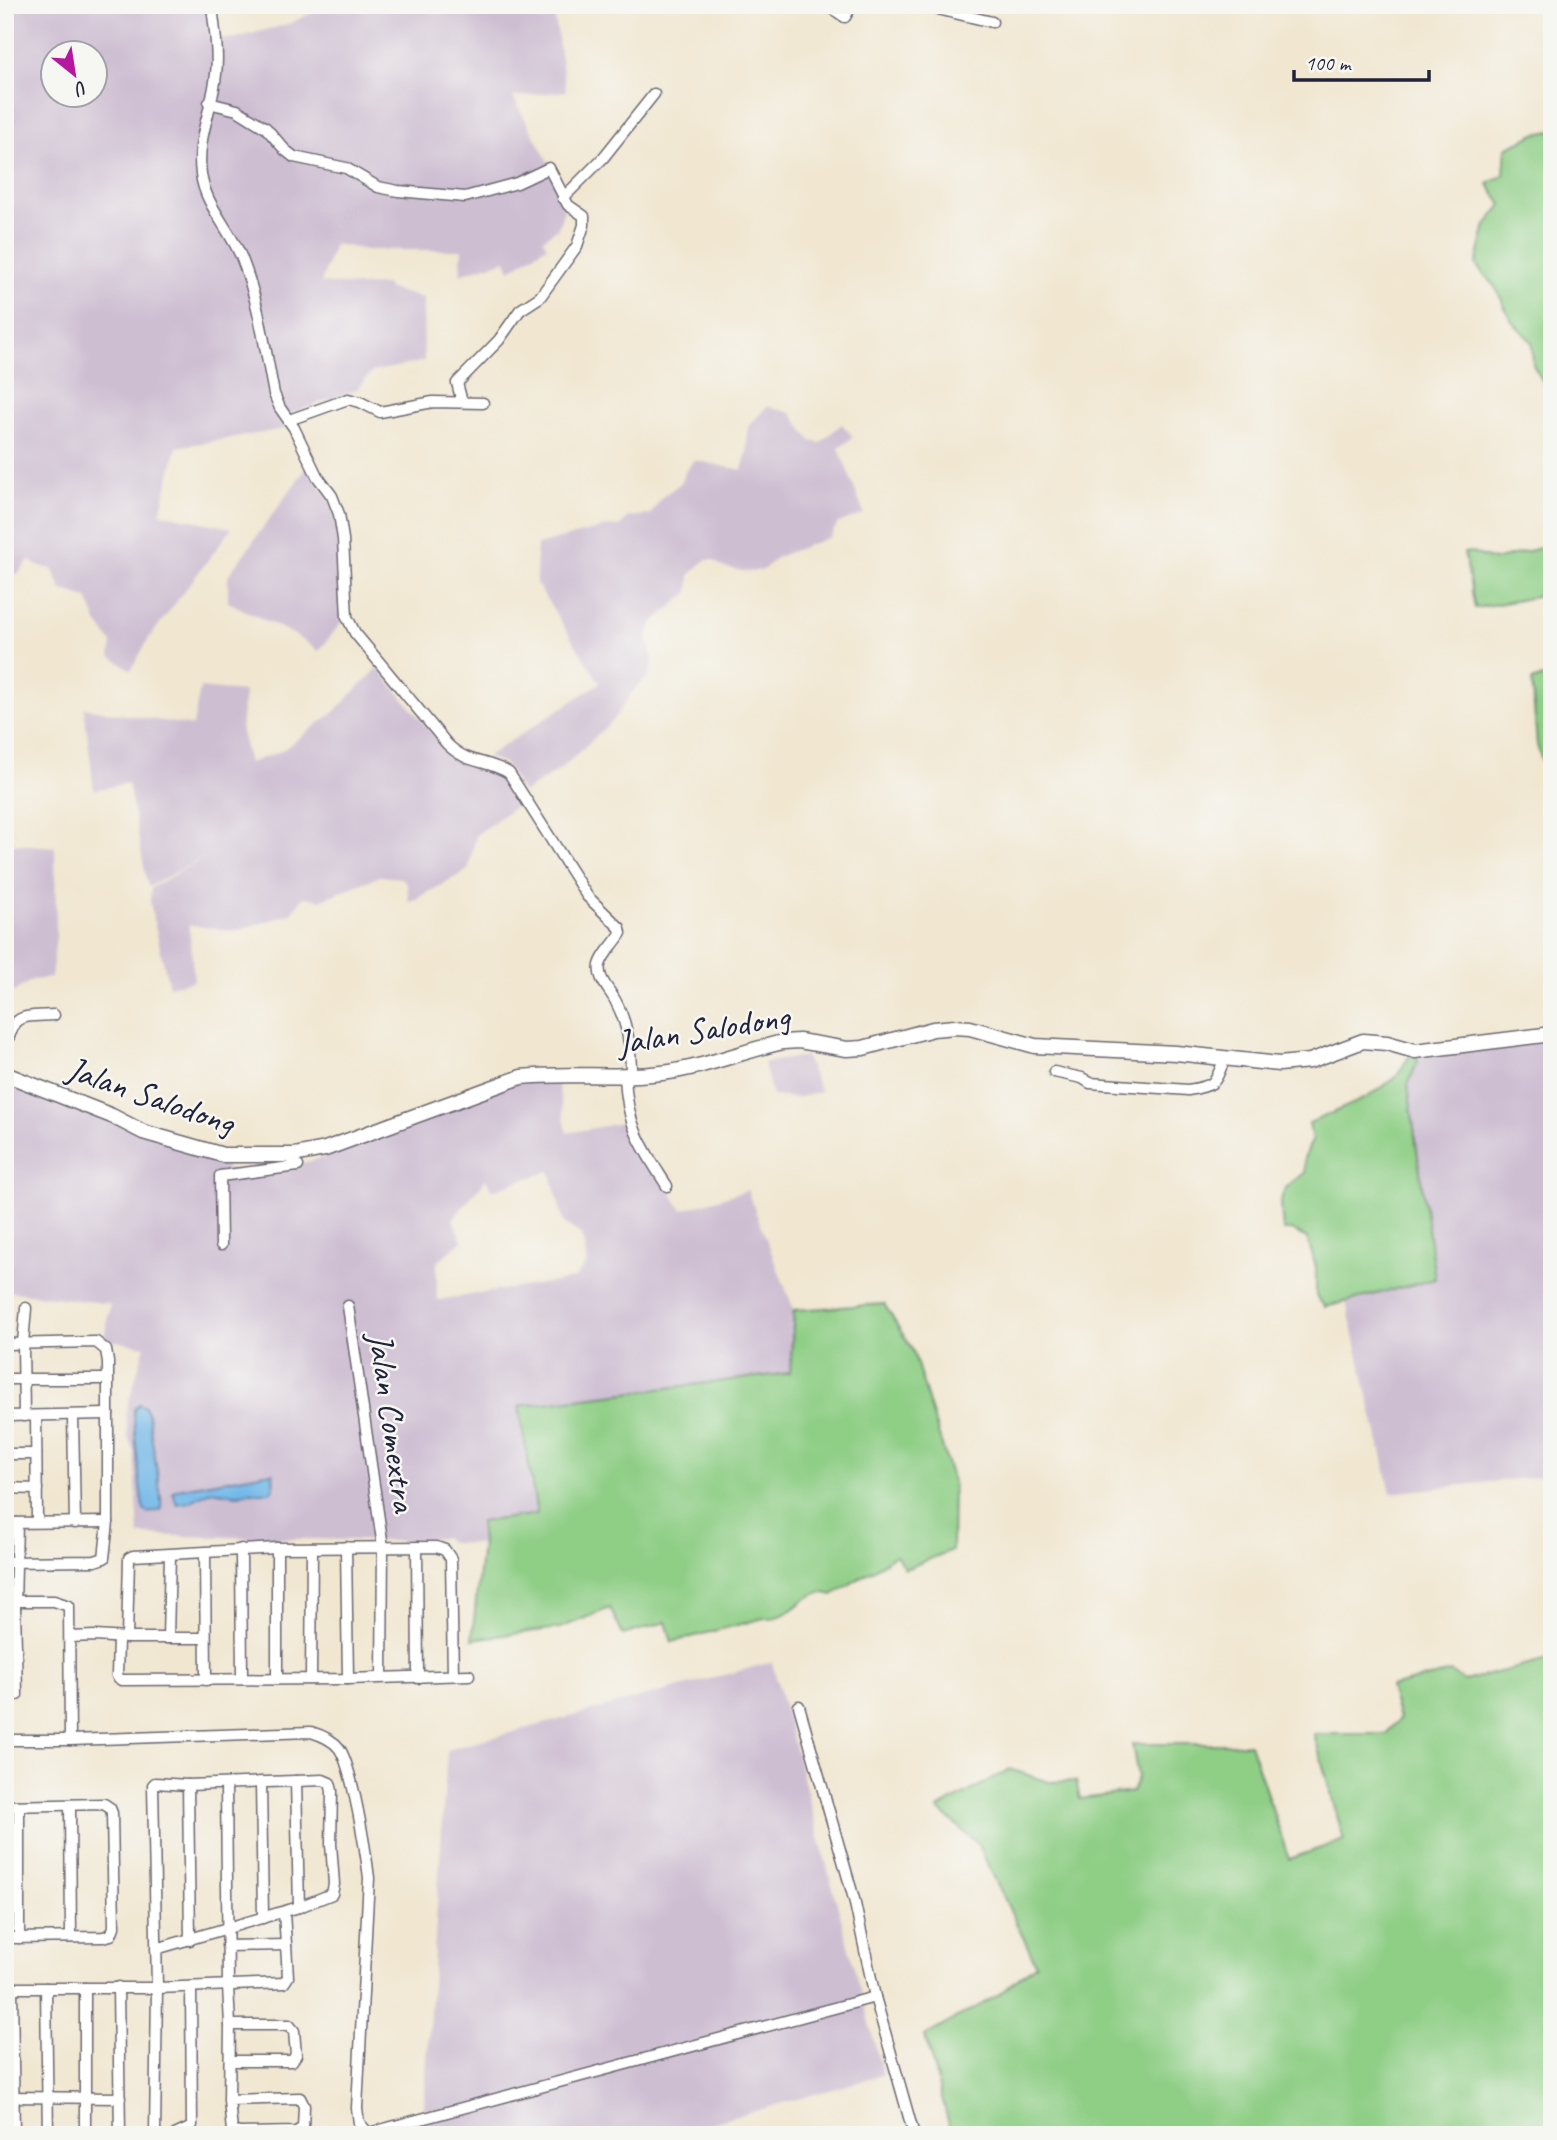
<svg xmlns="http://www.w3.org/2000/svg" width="1557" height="2140" font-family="Caveat,sans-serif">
<rect width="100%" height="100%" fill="#f6f6f2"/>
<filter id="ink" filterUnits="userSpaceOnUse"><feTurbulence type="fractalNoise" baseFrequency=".0143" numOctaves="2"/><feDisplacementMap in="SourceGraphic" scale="14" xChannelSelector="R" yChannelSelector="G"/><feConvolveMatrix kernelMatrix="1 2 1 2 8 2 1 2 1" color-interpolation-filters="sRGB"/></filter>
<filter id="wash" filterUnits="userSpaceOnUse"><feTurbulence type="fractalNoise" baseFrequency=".00686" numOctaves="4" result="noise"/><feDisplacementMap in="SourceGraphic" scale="28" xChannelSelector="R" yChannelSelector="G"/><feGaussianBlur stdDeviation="1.57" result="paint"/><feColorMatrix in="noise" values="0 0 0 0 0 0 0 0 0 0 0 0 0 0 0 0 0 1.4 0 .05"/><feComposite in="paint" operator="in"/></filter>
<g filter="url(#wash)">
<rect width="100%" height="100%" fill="#f1e7d1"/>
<!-- industrial -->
<g fill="#cdbed2" fill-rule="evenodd">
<path d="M5,5H206L210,40L236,38L291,23L323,7L335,5H553L566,91L513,97L568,198L558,228L543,239L547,246L510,270L506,260L460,274L462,250H367L334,244L321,283L359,286L386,285L389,289L423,298L424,361L372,372L356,390L292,413L285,429L177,447L160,513L232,528L149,638L131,670L110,656L112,643L97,622L87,598L62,590L52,569L35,565L29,560L18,574L5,572ZM52,52H94V94H52Z"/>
<path d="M767,406L791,413L811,441L820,443L842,424L853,437L839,448L864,514L838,523L830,537L777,557L763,570L747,572L723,567L713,560H705L690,575L689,592L652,623L647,638L653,660L649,676L635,688L614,719L562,768L523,793L505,764L486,757L600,683L536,583L537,545L609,526L620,527L628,517L650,515L662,497L682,482L685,472L694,460L742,470L747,451L748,427Z"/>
<path d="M307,467L333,506L337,523L344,619L319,651L293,634L228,602V576Z"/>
<path d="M378,668L451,756L502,774L522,801L476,835L468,870L409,903L407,884L402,878L380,876L320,900L304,897L290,914L236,931L189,925L194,981L169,986L154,922L150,901L151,888L216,851L148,887L128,783L94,790L84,708L193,726L200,688L244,692L241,732L249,763L281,751L333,713Z"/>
<path d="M5,843L55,847L56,937L51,978L32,980L9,995L5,1007Z"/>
<path d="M1552,1041V1475L1391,1493L1346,1302L1435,1279L1408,1085L1419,1058L1463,1048Z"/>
<path d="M805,1056L821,1092L796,1098L772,1096L764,1063Z"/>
<path d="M5,1076L225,1159L226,1170L277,1167L312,1161L511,1084L557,1079L567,1133L626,1122L682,1210L747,1190L794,1310L790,1373L519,1406L537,1515L481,1522L482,1544L452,1543L444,1538L389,1541L139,1535L134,1452L128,1437L126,1411L145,1346L104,1339L110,1304L5,1291ZM550,1171L564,1223L582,1235L587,1263L574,1279L437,1300V1262L462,1241L453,1219L486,1179L492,1190Z"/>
<path d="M772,1662L883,2075L669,2135H431L424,2106L447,1750Z"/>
</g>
<!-- green -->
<g fill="#8ece85" stroke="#587860" stroke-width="2">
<path d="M1552,131V389L1548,390L1533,365L1532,342L1511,320L1496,288L1476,265L1486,225L1502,205L1488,184L1504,175L1506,148L1535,134Z"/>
<path d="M1552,545V607L1547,595L1475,608L1464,553L1470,552L1494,560Z"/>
<path d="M1552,674V792L1537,745L1532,681Z"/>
<path d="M1409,1056L1419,1058L1408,1085L1435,1279L1325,1307L1316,1296V1267L1307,1238L1291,1230H1283C1281,1198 1275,1191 1305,1173L1304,1158L1312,1141L1309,1123L1366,1098L1397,1076Z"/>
<path d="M884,1304L913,1351L953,1482L952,1550L905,1569L896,1555L833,1595C803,1584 798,1620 764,1618L672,1642L666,1622L623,1635L610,1608L560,1628L472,1639L482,1544L480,1522L537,1514L519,1406L790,1373L794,1310Z"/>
<path d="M1552,1659V2135H952L925,2036L998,1995L1036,1964L978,1844L938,1809L1010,1769L1049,1782L1076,1781L1080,1799L1132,1792L1138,1777L1132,1744H1250L1289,1859L1344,1840L1314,1734H1386L1399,1719L1390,1687L1451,1672L1464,1681Z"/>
</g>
<!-- water -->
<g fill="#71b7e8" stroke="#4a6c92" stroke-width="2">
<path d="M139,1404L144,1406L148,1414L161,1497V1510L148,1513C147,1512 145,1511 144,1510C141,1505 133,1419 134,1409Z"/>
<path d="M266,1473H273L274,1488L270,1492H249L238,1495L211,1491L189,1502L177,1504L173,1493L176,1490L182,1488Z"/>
</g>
</g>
<g filter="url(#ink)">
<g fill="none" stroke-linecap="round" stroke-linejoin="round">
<defs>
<g id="minor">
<path d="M212,5C214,28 219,51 216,74C213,108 196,138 201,174C205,206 231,230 242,259C259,302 265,349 274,394L280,408L294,428L317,476L332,496L339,514L343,539L347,617L355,633L447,744C468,765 486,759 509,773L587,896L620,928L621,933C615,944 603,953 600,965C597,978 609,989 615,1000C628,1024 631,1048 631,1075"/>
<path d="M827,5L845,17L852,5"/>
<path d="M921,5L992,22"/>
<path d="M209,103L237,110L266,128L285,150L294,157L346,168L378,187L398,191L465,197L517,183L549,168L568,205L584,216V225L577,246L540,297L520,310L499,340L457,383L462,402"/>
<path d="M563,198L603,158L654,94"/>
<path d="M289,420L348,399L360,402L380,412L433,402L483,403"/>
<path d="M5,1049C15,1013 18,1017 54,1015"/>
<path d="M1054,1072L1082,1078L1090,1083L1188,1090C1218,1085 1214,1083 1225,1058"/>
<path d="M625,1076C627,1127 641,1145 667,1186"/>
<path d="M221,1245L220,1176L298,1166"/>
<path d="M348,1306L383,1547L382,1677"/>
<path d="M5,1344L96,1342L106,1350L108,1362V1522L104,1558L95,1561L5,1562"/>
<path d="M5,1379H107"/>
<path d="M5,1416L108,1414"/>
<path d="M24,1416L23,1343L26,1308"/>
<path d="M36,1416L37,1522"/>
<path d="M73,1416L75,1523"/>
<path d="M5,1454H36"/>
<path d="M5,1488L37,1489"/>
<path d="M5,1523L108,1522"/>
<path d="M346,1547L348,1679"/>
<path d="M417,1547L418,1678"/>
<path d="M277,1548V1679"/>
<path d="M241,1549L242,1679"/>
<path d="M205,1553L206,1680"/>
<path d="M15,1601H54L69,1606L70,1740"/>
<path d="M5,1607H15L17,1695"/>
<path d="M15,1607L17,1523"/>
<path d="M70,1637L95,1636L127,1638L129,1558L133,1556L277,1548L436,1547L445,1550L451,1559L453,1675"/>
<path d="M118,1638L117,1676L121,1680L348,1679L469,1675"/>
<path d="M127,1638H205"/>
<path d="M168,1638L170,1555"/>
<path d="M311,1678L312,1548"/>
<path d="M799,1706L854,1899L875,1997L914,2135"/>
<path d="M5,1740H70L311,1732C321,1735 332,1739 339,1748C352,1765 366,1853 369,1878L357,2108L359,2123L370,2135"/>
<path d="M296,1781L299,1907"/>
<path d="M261,1782L263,1918"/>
<path d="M226,1784L228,1986L230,2025H289L294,2031L296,2055L292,2061H230"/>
<path d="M188,1785L190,1940"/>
<path d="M70,1805L71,1937"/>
<path d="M5,1806L104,1804L110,1808L112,1813L114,1927L111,1935L103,1937L5,1938"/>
<path d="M19,1806V1938"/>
<path d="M227,1946L286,1945"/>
<path d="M118,1987L120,2135"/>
<path d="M5,1988H157L284,1983L288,1977L284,1912"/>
<path d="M12,1988L14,2135"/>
<path d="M46,1988L48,2135"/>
<path d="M85,1988V2135"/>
<path d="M5,2097L120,2098"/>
<path d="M229,2100L300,2098L304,2106L303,2128L296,2132L240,2133L232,2131L229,2100L230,2025"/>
<path d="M369,2133L875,1997"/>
<path d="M155,2135L157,1988L153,1785L155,1783L188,1785L323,1780L330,1783L332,1791L331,1844L334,1884L332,1894L299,1907L156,1949"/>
<path d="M175,2135L190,2128L192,2125L191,1987"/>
</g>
<path id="tertiary" d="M5,1074L112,1116L143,1132L223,1155H294L325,1149L521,1077C568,1072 615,1079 662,1073C703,1068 743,1051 783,1042L799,1041L847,1049L863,1048L933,1029L955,1027L970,1028L1035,1046L1176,1053L1279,1064L1310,1061L1363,1041L1387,1043L1415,1051L1552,1034"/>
</defs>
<!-- minor casing -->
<use href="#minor" stroke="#6a6770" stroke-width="13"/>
<!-- tertiary casing -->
<use href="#tertiary" stroke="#6a6770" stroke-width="17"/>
<!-- minor -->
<use href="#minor" stroke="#fff" stroke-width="10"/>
<!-- tertiary -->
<use href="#tertiary" stroke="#fff" stroke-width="14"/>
</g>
</g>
<g text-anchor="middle" stroke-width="5" stroke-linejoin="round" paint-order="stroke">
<!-- street labels -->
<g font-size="35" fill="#22223b" stroke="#f6f6f2">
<text transform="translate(703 1029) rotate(-9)" y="12">Jalan Salodong</text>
<text transform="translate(151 1095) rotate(19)" y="12">Jalan Salodong</text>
<text transform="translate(393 1422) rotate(82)" y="12">Jalan Comextra</text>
</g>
</g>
<!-- margin -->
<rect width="1557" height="2140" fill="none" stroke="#f6f6f2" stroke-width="28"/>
<!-- north arrow -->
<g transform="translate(74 74) rotate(150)"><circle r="33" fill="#f6f6f2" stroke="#a1a1a9" stroke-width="2"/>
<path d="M0-5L12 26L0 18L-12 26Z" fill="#b5179e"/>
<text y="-10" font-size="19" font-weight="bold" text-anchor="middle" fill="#22223b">U</text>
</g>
<!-- scale -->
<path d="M1294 70v10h135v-10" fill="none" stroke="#22223b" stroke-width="3.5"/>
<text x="1305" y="70" font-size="21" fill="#22223b" stroke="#f6f6f2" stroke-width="5" paint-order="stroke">100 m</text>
</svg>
